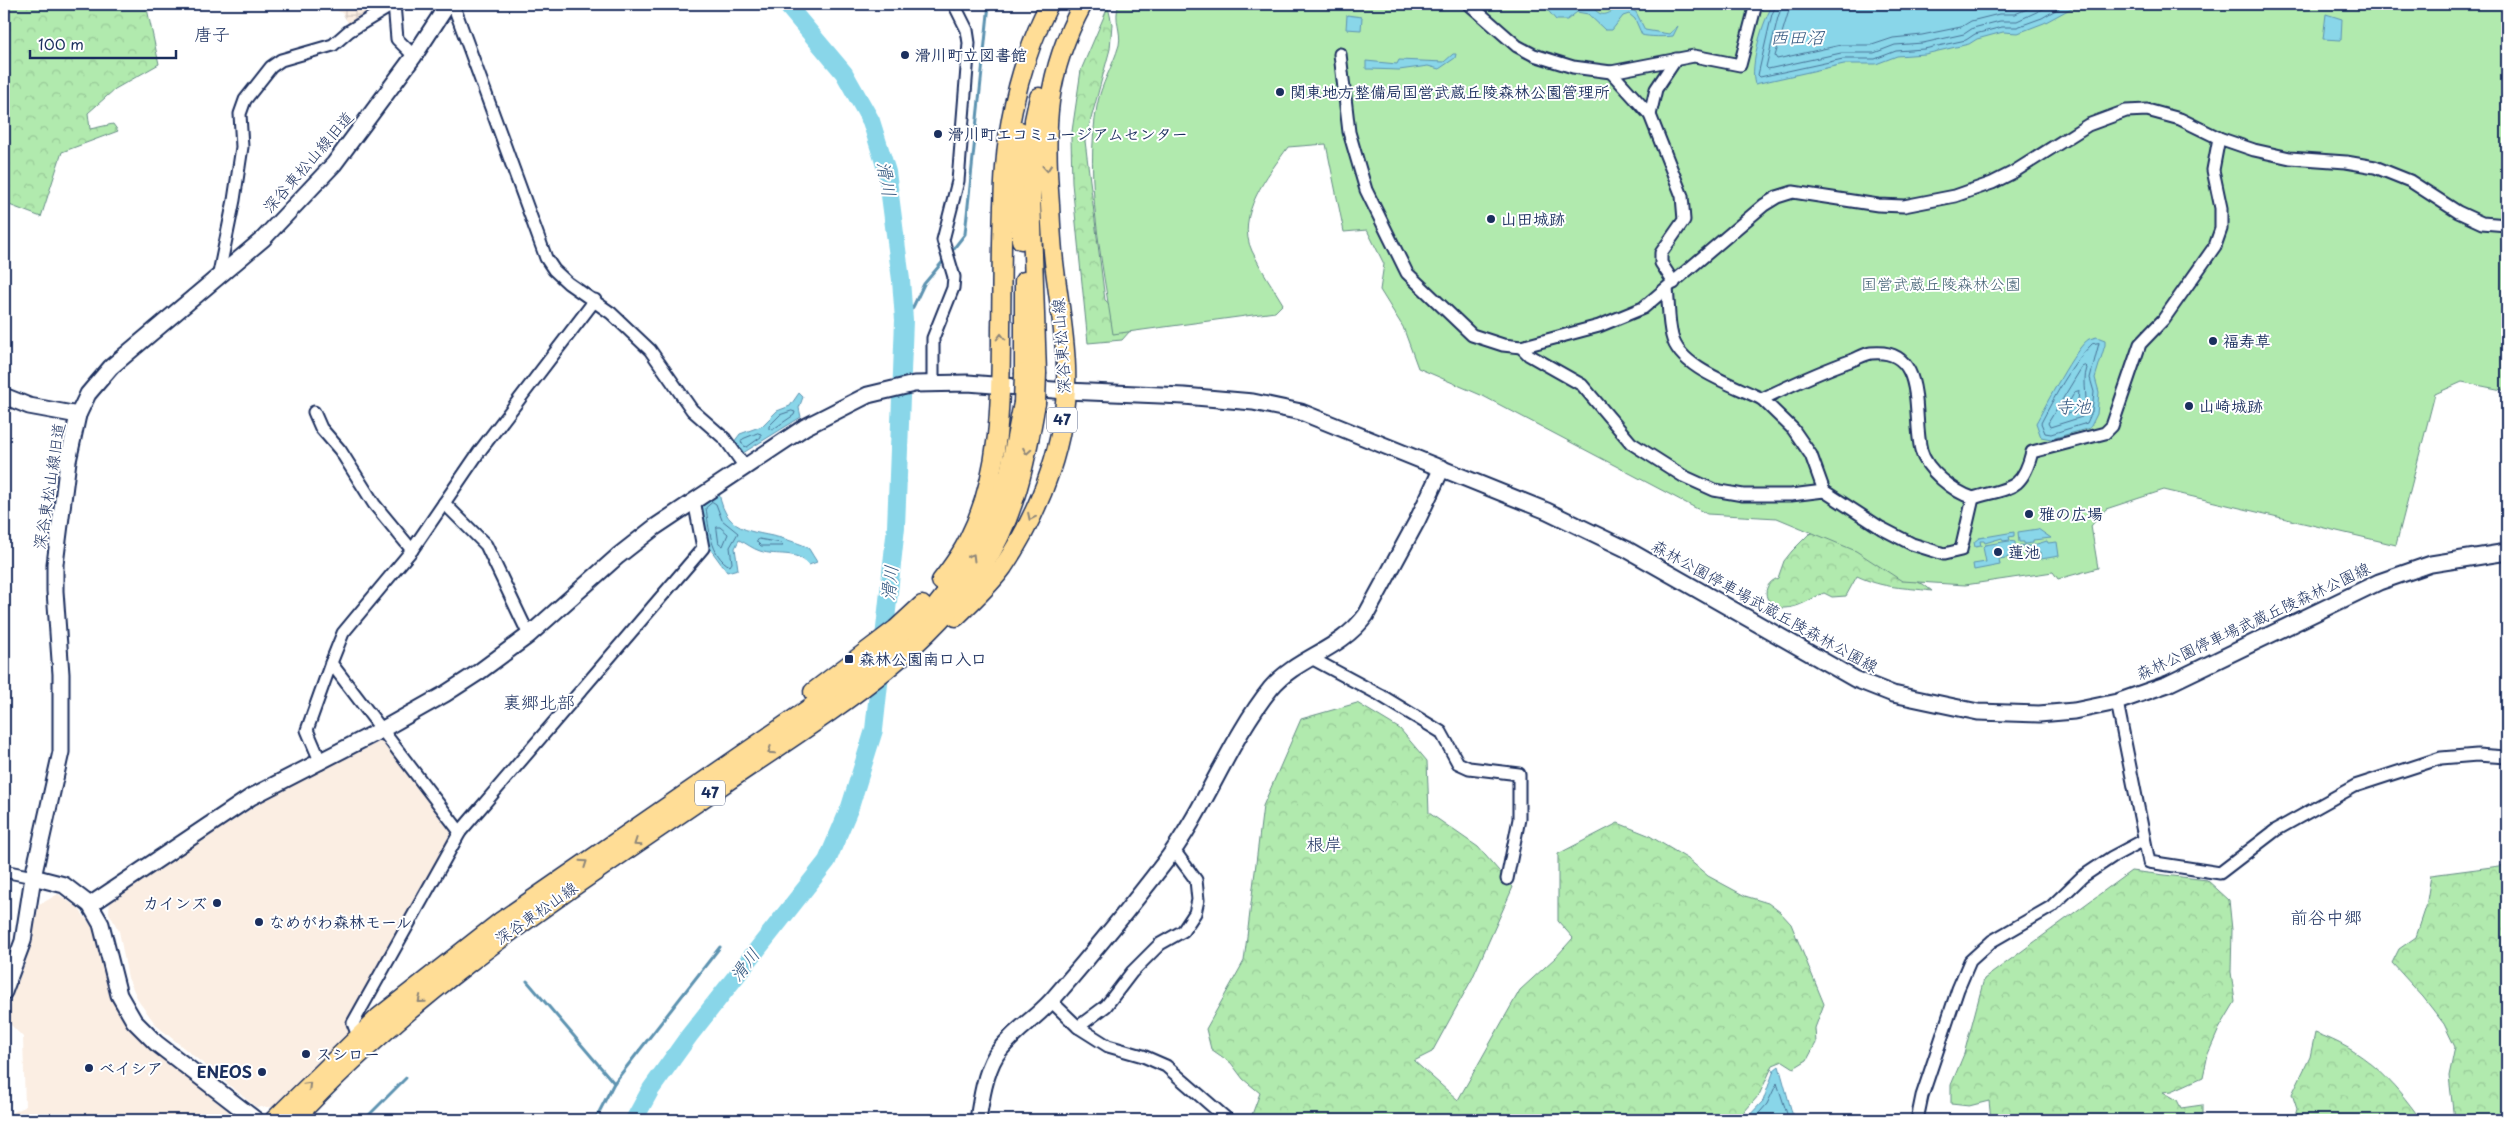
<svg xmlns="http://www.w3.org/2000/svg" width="2511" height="1124" font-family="'Playpen Sans','Klee One',sans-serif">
<defs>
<pattern id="industrial-grid" width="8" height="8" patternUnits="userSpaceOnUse" patternTransform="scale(1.25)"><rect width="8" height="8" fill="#fbeee3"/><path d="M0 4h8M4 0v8" fill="none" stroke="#d7ccc5"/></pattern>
<pattern id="forest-crowns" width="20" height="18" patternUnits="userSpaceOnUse" patternTransform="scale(1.25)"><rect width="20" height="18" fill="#b1eaae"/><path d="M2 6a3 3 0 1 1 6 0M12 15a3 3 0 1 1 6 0" fill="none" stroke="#98c998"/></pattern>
</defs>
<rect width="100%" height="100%" fill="#fff"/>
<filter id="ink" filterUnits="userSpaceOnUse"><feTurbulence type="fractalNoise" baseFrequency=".02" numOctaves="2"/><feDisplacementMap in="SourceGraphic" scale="10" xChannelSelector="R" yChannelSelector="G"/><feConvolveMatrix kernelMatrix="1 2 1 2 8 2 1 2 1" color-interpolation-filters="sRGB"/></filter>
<g filter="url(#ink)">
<!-- built -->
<g fill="#fbeee3">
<path d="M383,740L454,833L351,1031L274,1107H256L157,1026L139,1002L128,978L119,931L109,913L110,901L277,792Z"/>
<path d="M58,894L78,908L94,929L110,997L130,1029L154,1052L240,1120H4V1116L25,1107L23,1037L4,1018L27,958L39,905Z"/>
</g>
<!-- industrial -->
<path fill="url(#industrial-grid)" d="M324,4H385L350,26L342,13Z"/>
<!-- forest -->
<g fill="url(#forest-crowns)" stroke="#668c86">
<path d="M4,4H146L159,64L115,89L88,113L90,129L113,124L118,131L62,152L41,217L4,203Z"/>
<path d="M1108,7L1112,24L1110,49L1085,141L1105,300L1118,311L1130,331L1122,340L1088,343L1072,183L1071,138L1081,70Z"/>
<path d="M1822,530L1905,578L1923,584L1932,591C1903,587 1885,589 1857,576L1846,596L1832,597L1824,593C1811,598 1800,608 1784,608C1764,608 1759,585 1778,578L1784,561L1792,551L1809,534Z"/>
<path d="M1357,703L1400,729L1427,761L1429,813L1478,847L1513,887L1472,979L1432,1052L1414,1061L1458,1100L1520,990L1556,957L1573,938L1558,921V854L1618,823L1648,835L1688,859L1708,876L1745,896L1768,903L1780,912L1791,924L1824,1004L1815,1028L1816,1043L1807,1060L1794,1068L1783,1061L1773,1065L1759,1095L1737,1120H1250L1260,1093L1243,1079L1231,1063L1211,1049L1206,1029L1244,961L1263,806L1301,719Z"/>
<path d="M2507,865V1120H2454L2449,1076L2455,1047L2444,1024L2423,997L2392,963L2399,949L2416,937L2426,907L2431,875Z"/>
<path d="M2131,871L2207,880L2229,900L2232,930L2231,972L2235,1002L2219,1029L2208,1054L2203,1077L2172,1091L2163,1092L2177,1100L2181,1108L2202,1105V1120H1991L1989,1101L1969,1106L1951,1104V1085L1964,1054L1984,979Z"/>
<path d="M2315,1033C2364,1050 2392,1079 2421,1120H2294L2297,1109L2292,1094L2310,1057Z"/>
</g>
<!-- park -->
<path fill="#b1eaae" stroke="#668c86" d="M1119,4H2507V391L2462,382L2435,394L2396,545L2164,490L2106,509L2091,526L2098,568L2058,579L2053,572L1965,585L1902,581L1856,551L1777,518L1707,514L1483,396L1418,368L1403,327L1380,290L1384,264L1367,230L1344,232L1326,144L1288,147C1268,175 1235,215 1252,251C1261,270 1273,287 1283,304L1275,312L1113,334C1102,261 1084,179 1097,106C1101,84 1113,66 1119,45C1122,31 1113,20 1119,4Z"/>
<!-- water -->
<g fill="#89d6e9" stroke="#5d93b1">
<path d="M1546,4H1590C1604,23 1608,11 1623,6L1636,12L1645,30L1669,34L1678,26L1673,36C1667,37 1648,37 1642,35L1635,19L1629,14L1623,16L1612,30H1605L1588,14L1577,12L1567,20H1556L1545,7Z"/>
<path d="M1774,4H2079L2044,23L2018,33L2003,32L1977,39L1969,44L1925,54L1897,56L1876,64H1844L1755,84C1749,68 1763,17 1774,4Z"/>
<path d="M2326,14L2342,19L2341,40L2323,39Z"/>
<path d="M1347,15L1362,17L1361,30L1346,29Z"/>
<path d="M1453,54H1456L1455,58L1439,69L1428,66L1399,70L1370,69H1366V61L1397,64L1399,60L1444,62Z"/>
<path d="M2097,337L2105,340V345L2095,378L2099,392L2097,414L2090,428L2051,439L2041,437L2036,423C2045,407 2076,346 2089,339C2092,338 2094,338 2097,337Z"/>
<path d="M799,393L803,397L799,408L801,417L743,453L734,442L740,434L762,426L777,411L790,406Z"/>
<path d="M719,493C727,538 757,529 791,541C797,543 805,545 809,549C812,553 814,558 817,562L809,565C795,549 778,557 760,551C753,549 746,543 739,540L735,548L738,569L727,572L708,546L700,504Z"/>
<path d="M2038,529L2051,538L2033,540V543L2024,544V542H2019L2018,532Z"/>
<path d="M2014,532V536L2009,537L2010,540L2003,541L2002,538L1985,543L1984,541H1980L1981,546L1975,547L1974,542L1979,538Z"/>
<path d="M2009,541L2015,542V548L2011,549L2012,557L1999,559L2000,565L1974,570L1973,564L1986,562L1983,547L1985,545Z"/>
<path d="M2047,541L2048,543L2057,542L2059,556L2041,559L2040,552L2026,554L2025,546L2020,547V545L2030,546Z"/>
<path d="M1779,1066L1794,1120H1745L1763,1101L1774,1070Z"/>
</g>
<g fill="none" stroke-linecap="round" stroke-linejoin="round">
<!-- shore -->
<g stroke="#477296" stroke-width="1">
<path d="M1777,4L1772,14L1758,75L1760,77L1843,59H1875L1896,51L1924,49L1966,40L1975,34L2002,27H2017L2042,18L2066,4"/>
<path d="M1783,4L1778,17L1766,67L1768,69L1841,53H1874L1895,45L1923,43L1964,34L1973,28L2000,21H2017L2054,4"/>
<path d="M1791,4L1775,56L1777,59L1841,45H1872L1893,38L1922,35L1961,27L1971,21L1999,14H2015L2039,4"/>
<path d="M2099,343L2090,378L2094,392L2092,412L2087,423L2051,434L2045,433L2041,423C2054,398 2072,363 2092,344Z"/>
<path d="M2085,366L2087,368C2081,385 2091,401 2082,417L2050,427L2048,423L2082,367Z"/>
<path d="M2079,391L2077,411L2065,415L2063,412L2075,392Z"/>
<path d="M792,411L795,412L794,415L772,430L769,429V426L780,415Z"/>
<path d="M758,433L761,434V437L747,447L744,446L741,442L743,439Z"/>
<path d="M713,502L716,504L722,520L738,533L730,547L732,563L730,566C710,556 709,527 706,508Z"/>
<path d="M717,527H720L728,534L723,546L719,543Z"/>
<path d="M759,539L781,543L783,546H761L757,542Z"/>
<path d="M1753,1120L1767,1104L1777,1083L1789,1120"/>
</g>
<!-- stream -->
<g stroke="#5d93b1" stroke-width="3">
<path d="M951,252L965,234L989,4"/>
<path d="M904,320L913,307L924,284L945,259"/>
<path d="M527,981L614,1083"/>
<path d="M364,1120L406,1078"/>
<path d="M595,1120L614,1083L720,947"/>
</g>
<!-- river -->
<path stroke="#89d6e9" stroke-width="18" d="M634,1120L651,1089L689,1036L827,861L850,807L874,730L896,527L904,320L901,280L887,172L871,121L844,73L786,4"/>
<defs>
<g id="street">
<path d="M394,4L397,39L414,56"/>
<path d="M453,4L546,258L554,270L568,283L611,313L650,350L692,410L725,439L745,467"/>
<path d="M1469,4L1517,46L1534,55L1573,67L1611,72L1694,56L1740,65L1756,4"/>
<path d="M1340,54L1349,132L1366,190L1407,273L1472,335L1503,345L1521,347L1599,326L1643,308L1764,205L1777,197L1793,192L1878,205L1904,206L1955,196L1992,183L2012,173L2088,125L2126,111L2147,110L2180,119L2219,138L2254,150L2290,158L2346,162L2375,167L2410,181L2458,212L2482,223L2507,225"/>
<path d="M1611,72L1650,115L1682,196L1684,220L1661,253V263L1674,283"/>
<path d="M1650,115L1656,89L1676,59"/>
<path d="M218,278L234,200L242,147L240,114L245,100L271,67L281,60L333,45L349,31L394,4"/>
<path d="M1521,347L1529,355L1582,385L1631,443L1683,476L1714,490L1743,495H1791L1824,491L1881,528L1912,544L1944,554L1961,550L1973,498C1954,492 1926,470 1921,450C1912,415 1928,347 1871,353C1864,354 1857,359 1850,361C1819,372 1791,385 1762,399C1734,385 1679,368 1672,336C1668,321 1669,304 1667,289"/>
<path d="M933,383V338L953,288L954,277L943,240L958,181L969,43L967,30L954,4"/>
<path d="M1762,399L1793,429L1811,455L1824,491"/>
<path d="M314,412L321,428L340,450L374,504L412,550"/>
<path d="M1973,498C2009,487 2022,492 2032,452L2105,433L2112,426L2140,344L2163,320L2215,246L2221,229V208L2213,170L2219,138"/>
<path d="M444,503L486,545L529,635"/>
<path d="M1311,658L1380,695L1441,732L1458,763L1469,768L1519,774V819L1507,879"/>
<path d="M331,663L343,633L412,550L479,452L595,300"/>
<path d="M2117,702L2149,862L2220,873L2276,830L2355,786L2441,758L2477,755L2507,757"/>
<path d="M321,763L307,730L331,663L460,832"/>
<path d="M4,871L33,877"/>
<path d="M1051,1001L1078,1027L1106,1006L1132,972L1160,944L1183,931L1195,913L1198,900L1196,880L1173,849"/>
<path d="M1078,1027L1108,1046L1143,1056L1166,1066L1228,1120"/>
<path d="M358,1036L353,1023L460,832L703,548L694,500"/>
<path d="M1917,1120L1922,1096L1958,989L1970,961L1992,941L2051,907L2082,877L2112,857L2144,840"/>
</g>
<g id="secondary">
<path d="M4,396L29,406L78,415"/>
<path d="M33,877L64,885L90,905L101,924L119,995L134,1021L156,1043L256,1120"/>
<path d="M90,905L251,797L383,729L445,694L479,672L529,635L618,556L655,527L805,427L868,395L914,384L968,383L1066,391L1184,396L1253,402L1301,412L1547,511L1626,549L1855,679L1893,694L1978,712L2039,714L2074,711L2117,702L2168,684L2379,582L2431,564L2507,552"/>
<path d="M4,992L23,941L33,877L61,752V674L55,591V564L68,461L78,415L88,394L111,367L263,239L334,164L414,56L448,4"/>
<path d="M978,1120C981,1100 985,1073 996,1055C1011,1033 1035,1019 1052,1000C1091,955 1129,909 1165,862C1205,810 1229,740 1271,688C1297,657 1340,651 1366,615L1417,521L1442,468"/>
</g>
<g id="primary">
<path d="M1020,131L1017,197L1021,240"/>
<path d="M1024,281V373"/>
<path d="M1037,373L1031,196L1034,120L1039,97"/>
<path d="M941,581C951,568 961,555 968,540C1001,476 1001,399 1001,329C1002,275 1001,221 1005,167C1009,110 1024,55 1049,4"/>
<path d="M956,617C972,601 990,585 1003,567C1041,510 1069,437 1066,367C1065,335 1059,302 1055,270C1052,248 1051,227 1050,205C1044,127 1045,74 1083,4"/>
<path d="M813,692L896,629L922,605"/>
<path d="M274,1120L379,1017L500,922L797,717L852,678L912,631L933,610L967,567L979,546L995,512L1009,473L1023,403"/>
<path d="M294,1120C419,984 574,887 725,783C816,720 918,662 981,569C1015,519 1026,461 1036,403"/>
</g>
</defs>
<!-- street casing -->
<use href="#street" stroke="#1b2f5e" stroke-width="15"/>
<!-- secondary casing -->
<use href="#secondary" stroke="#1b2f5e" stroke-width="19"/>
<!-- primary casing -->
<use href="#primary" stroke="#1b2f5e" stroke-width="21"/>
<!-- street -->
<use href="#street" stroke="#fff" stroke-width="11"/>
<!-- secondary -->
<use href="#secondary" stroke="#fff" stroke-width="15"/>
<!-- primary -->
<use href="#primary" stroke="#ffdd96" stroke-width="18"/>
<defs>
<g id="primary-bridge">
<path d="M1023,403L1024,373"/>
<path d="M1036,403L1037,373"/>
</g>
</defs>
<!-- primary-bridge casing -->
<use href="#primary-bridge" stroke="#1b2f5e" stroke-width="21" stroke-linecap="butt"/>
<!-- primary-bridge -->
<use href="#primary-bridge" stroke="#ffdd96" stroke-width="18"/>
</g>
<!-- one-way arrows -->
<defs><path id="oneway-chevron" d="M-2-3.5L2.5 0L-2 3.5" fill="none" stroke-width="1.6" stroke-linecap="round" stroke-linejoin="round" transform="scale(1.25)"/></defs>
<g stroke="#8d867a">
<use href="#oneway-chevron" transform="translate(1047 168) rotate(85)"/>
<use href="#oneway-chevron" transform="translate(1001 337) rotate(-90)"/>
<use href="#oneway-chevron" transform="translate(1027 451) rotate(100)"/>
<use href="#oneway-chevron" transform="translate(1031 517) rotate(116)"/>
<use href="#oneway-chevron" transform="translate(972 557) rotate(-59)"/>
<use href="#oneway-chevron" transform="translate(771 751) rotate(146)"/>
<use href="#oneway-chevron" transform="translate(637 843) rotate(146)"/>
<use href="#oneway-chevron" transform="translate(584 863) rotate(-34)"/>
<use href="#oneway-chevron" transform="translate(421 1000) rotate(141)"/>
<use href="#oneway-chevron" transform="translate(308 1085) rotate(-45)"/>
</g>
</g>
<!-- markers -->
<g fill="#1b2f5e" stroke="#fff" stroke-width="2">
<circle cx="905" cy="55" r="5"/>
<circle cx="1280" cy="92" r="5"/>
<circle cx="938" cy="134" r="5"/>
<circle cx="1491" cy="219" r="5"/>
<circle cx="2213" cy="341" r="5"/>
<circle cx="2189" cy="406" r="5"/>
<circle cx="2029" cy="514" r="5"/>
<circle cx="1998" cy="552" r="5"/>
<rect x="844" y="654" width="10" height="10" rx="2.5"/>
<circle cx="217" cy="903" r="5"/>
<circle cx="259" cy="922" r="5"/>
<circle cx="306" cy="1054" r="5"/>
<circle cx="89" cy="1068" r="5"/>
<circle cx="262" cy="1072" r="5"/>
</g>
<g text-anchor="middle" stroke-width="4" stroke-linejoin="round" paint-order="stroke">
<!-- shield labels -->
<g fill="#fff" stroke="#5f6d8e" stroke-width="1">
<rect x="1047" y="407.5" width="30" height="25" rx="4"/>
<rect x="695" y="780.5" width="30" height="25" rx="4"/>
</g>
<g font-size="15" font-weight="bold" fill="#1b2f5e">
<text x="1062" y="425">47</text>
<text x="710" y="798">47</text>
</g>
<!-- poi labels -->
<g font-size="16" font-weight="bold" fill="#1b2f5e" stroke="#fff" text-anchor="start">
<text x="915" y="61">滑川町立図書館</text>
<text x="1290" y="98">関東地方整備局国営武蔵丘陵森林公園管理所</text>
<text x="948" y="140">滑川町エコミュージアムセンター</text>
<text x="1501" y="225">山田城跡</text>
<text x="2223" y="347">福寿草</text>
<text x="2199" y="412">山崎城跡</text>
<text x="2039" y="520">雅の広場</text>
<text x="2008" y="558">蓮池</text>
<text x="859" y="665">森林公園南口入口</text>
<text x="207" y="909" text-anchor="end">カインズ</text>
<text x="269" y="928">なめがわ森林モール</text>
<text x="316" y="1060">スシロー</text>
<text x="99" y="1074">ベイシア</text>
<text x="252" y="1078" text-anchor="end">ENEOS</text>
</g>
<!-- street labels -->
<g font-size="16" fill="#1b2f5e" stroke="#fff">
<text transform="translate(308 162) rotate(-49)" y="6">深谷東松山線旧道</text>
<text transform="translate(1061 346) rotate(-94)" y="6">深谷東松山線</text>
<text transform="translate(49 486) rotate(-81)" y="6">深谷東松山線旧道</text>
<text transform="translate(1765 606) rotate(29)" y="6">森林公園停車場武蔵丘陵森林公園線</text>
<text transform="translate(2253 621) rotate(-25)" y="6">森林公園停車場武蔵丘陵森林公園線</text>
<text transform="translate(536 913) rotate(-35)" y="6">深谷東松山線</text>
</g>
<!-- park labels -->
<g font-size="16" fill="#405e72" stroke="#fff">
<text x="1941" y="290">国営武蔵丘陵森林公園</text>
</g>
<!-- neighbourhood labels -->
<g font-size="18" fill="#1b2f5e" stroke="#fff">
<text x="212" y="41">唐子</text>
<text x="539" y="709">裏郷北部</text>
<text x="1324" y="851">根岸</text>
<text x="2326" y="924">前谷中郷</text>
</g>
<!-- water labels -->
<g font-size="18" font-style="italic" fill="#365981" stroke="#fff">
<text x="1797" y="44">西田沼</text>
<text transform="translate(886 179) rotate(79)" y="6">滑川</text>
<text x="2073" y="413">寺池</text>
<text transform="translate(890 583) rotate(-84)" y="6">滑川</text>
<text transform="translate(745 965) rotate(-52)" y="6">滑川</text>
</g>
</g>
<!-- margin -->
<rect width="2511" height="1124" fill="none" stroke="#fff" stroke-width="20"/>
<rect x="10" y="10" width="2491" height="1104" fill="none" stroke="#1b2f5e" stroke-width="2" filter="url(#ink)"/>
<!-- scale -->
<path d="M30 50v8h146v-8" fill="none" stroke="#1b2f5e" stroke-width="2.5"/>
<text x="38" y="50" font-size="15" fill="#1b2f5e" stroke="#ffffff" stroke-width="4" paint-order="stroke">100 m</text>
</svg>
